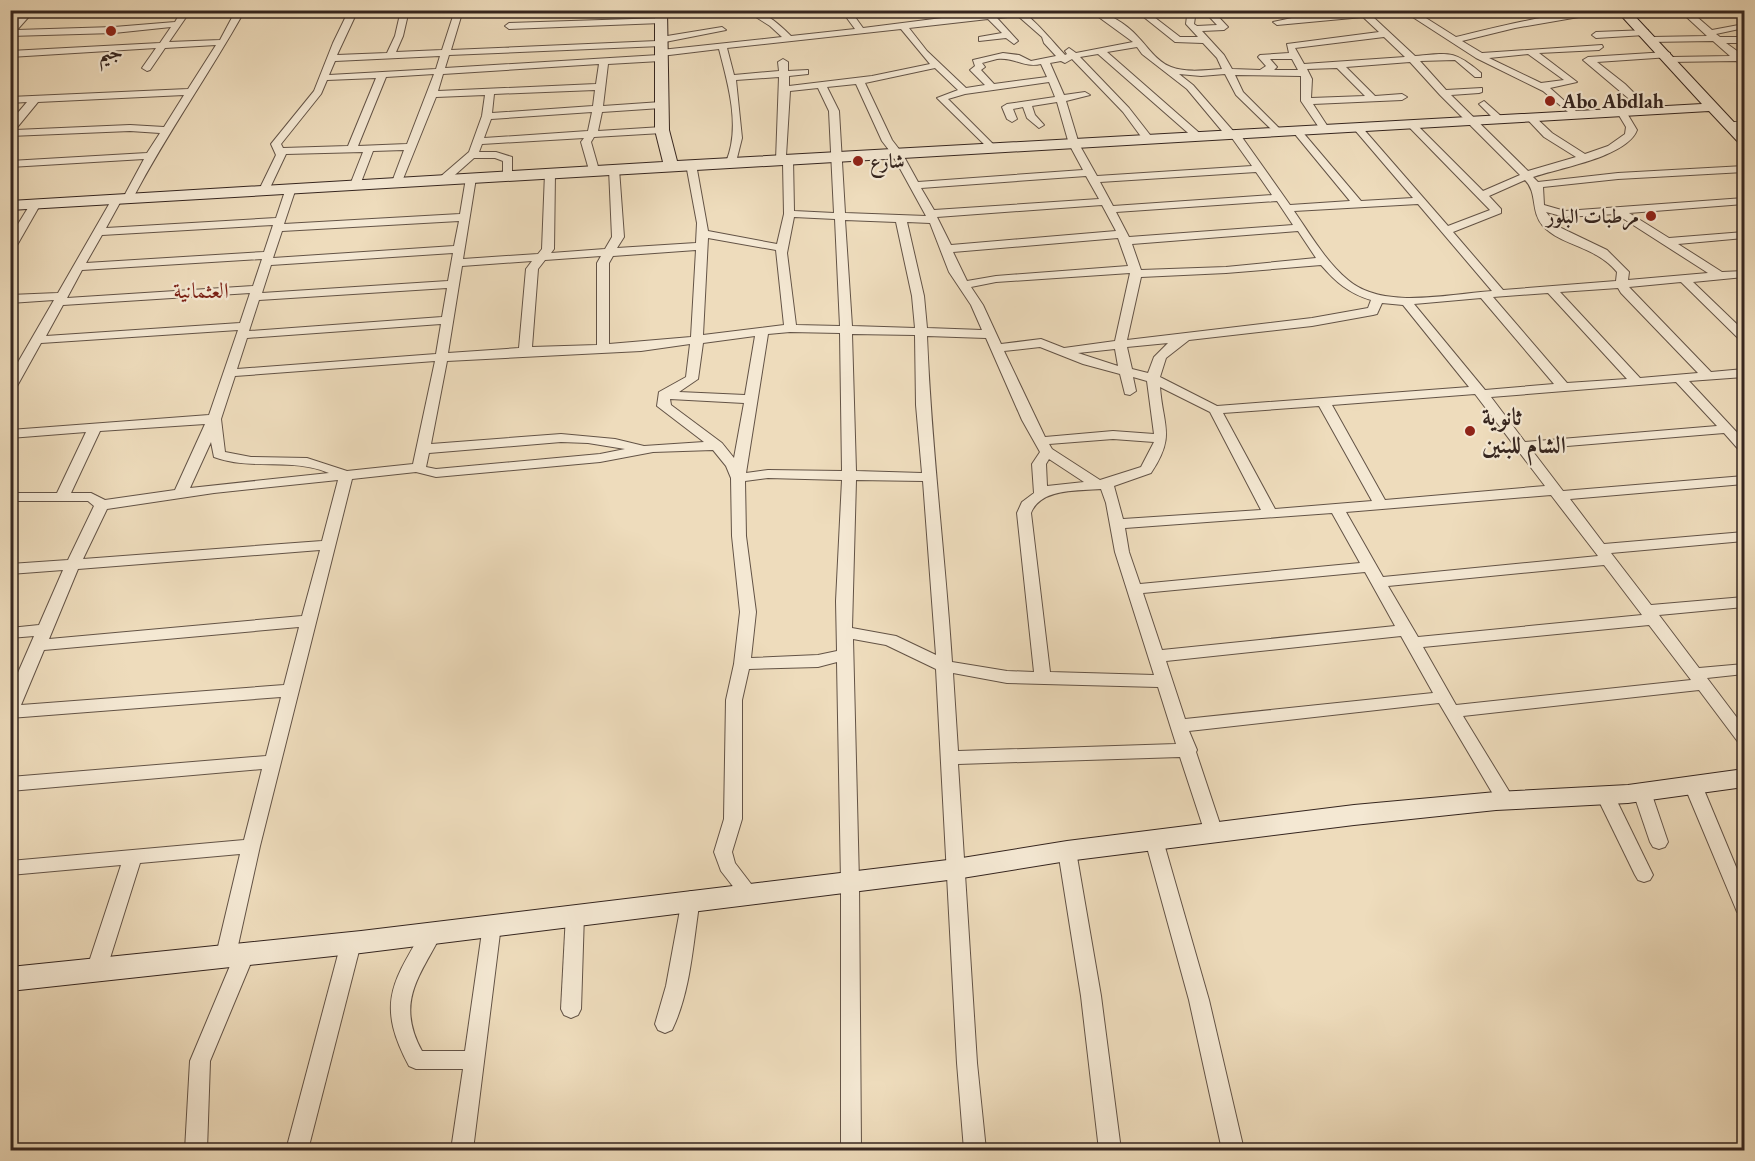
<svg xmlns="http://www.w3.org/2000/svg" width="1755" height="1161" font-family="'EB Garamond',Amiri,serif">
<rect width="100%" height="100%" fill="#eedcbc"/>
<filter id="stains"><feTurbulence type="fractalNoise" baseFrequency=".00333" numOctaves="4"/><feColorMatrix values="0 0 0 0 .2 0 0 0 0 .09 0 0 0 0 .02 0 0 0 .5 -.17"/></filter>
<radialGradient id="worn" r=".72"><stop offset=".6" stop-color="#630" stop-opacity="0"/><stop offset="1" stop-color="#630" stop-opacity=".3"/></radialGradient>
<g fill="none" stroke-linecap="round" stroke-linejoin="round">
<defs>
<g id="street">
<path d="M26,10L33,12L17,30L114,27L175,22L182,10H191L169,42L220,40L236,10H245C210,73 167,133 133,198L128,201L123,198L144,159L10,167V161L147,153L160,133L130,131L10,136V122L27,102L10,103V97L188,89L216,45L165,48L150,70L147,71L142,68L156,48L10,57V51L160,43L171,27L114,33L10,36V26ZM184,95L164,127L130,125L15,130L38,102Z"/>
<path d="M349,10H358L337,55L387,53L395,36L401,10H409L403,36L396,52L442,50L455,10H463L451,50L657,41L661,37L722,27L726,30L665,42L661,46L449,55L445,68L659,55L656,53L661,50L782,37L770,26L745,10C764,10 778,23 791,36L855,29L841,10H850L863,28L989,12L1054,10L1027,15C1042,28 1052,41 1065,55L1067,54L1065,51L1069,48L1076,53L1133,42L1089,10C1104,10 1127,24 1137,36C1147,46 1157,62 1171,67C1186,73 1207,70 1222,69L1217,58L1203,43L1175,42L1135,10H1145L1180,37H1198L1186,24L1187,16L1192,10H1202L1195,17L1194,24L1197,26L1217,25L1203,10H1212L1228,27L1224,30L1202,31L1224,55L1232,69L1260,70L1266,66L1258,57L1260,55L1289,53L1287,44L1379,32L1363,17L1277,25L1273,22L1306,15L1301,10H1310L1314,14L1357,10H1420L1418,13L1456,37C1509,24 1564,10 1619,10L1515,28L1462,41L1482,53L1602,45L1603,47L1599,50L1539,53L1577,82L1550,88L1577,112L1579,114L1574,117L1543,91L1476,58L1408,14L1372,16L1415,56C1449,53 1454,50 1481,73V77H1475L1455,60L1420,61L1446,90L1482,88V92L1479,93L1451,95L1528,171L1576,157L1544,137L1527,119V115H1533L1552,133L1585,154L1608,146L1625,134L1626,127L1617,112L1625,110L1637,130C1627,157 1559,168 1533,177L1538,182L1618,173L1744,166V172L1618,179L1543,187L1544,205L1565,211L1744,198V204L1629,213L1669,238L1744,232V238L1678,244L1722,272L1744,271V277L1693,282L1744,331V341L1740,340L1681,282L1629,287L1711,372L1744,369V377L1689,381L1744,440V451L1739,450L1724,433L1531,449L1563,491L1744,476V484L1570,499L1604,544L1744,532V541L1611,553L1651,605L1744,597V607L1659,615L1699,668L1744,664V674L1707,678L1744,727V744L1738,742L1699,690L1463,716L1515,801L1512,806L1506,808L1500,806L1439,703L1189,731L1197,750L1196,752L1223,833L1220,838L1214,840L1208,838L1205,833L1180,757L958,764L977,1063L986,1150H964L957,1063L936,669L886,645L853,639L859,882L861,1147L859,1150H841V882L837,662L818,667L749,669L742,700V819L732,852L735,863L758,893L756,898L749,901L742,898L721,871L714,852L724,819L726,700L734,664L740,612L732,536L731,478L726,466L713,450L653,452L600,462L436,477L416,472L352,479L260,846L237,950L245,945L252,947L255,953L210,1061L207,1150H185L190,1061L232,961L226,963L219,961L216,955L240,854L140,863L106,971L103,977L96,979L89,977L86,971L121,865L10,875V861L244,840L262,769L10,791V777L266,756L281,697L10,718V691L34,636L10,638V628L39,625L63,570L10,574V564L68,560L94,506L88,501H10V493H57L86,432L10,438V430L209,415L238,330L41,343L16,388L10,392V376L54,300L10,303V295L58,293L112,199L117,196L122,199L106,228L276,218L286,188L291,185L296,188L284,224L460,214L466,178L471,175L476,178L463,259L538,254L542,249L545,173L550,170L555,173L554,249L551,253L605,249L612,237L609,169L614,166L619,169L624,237L617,248L696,243L697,223L686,164L691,161L696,164L708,231L777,244L784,214L783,163L776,160L779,77L736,80L742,138L736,162L727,164L726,162C741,127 728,84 719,49L661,56L665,58L660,61L608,64L603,106L661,102L666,105L661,108L602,112L598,131L662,127L667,130L662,133L594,137L591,142L599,170L598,172L589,170L581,142L584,138L482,144L479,152H496L512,157V178L503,176V161L495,158H474L448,181H440V177L469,152L482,116L485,95L436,97L401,184L392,182L404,150L373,151L360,185L355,188L350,185L363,152L286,154L269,190L260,192L259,190L276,155L271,144L314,91L333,43ZM1018,16L1042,37L1044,43L1056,56L1031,61L1019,55L1003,53L973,60L975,66L970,70L985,85L966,88L927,51L909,28L988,19L1002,33L979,37V41L1006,38L1014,44L1018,41L997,18ZM901,29L930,64L872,76L789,86V76L808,74V70L788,71V62L783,59L778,62L779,71L734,75L727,48ZM1384,37L1405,57L1304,64L1295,48ZM1137,47L1142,54L1187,89L1227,137L1232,138L1252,166L1097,176L1079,144L1066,101L1090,95L1085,92L1064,95L1050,63L1061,61L1065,63L1072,59L1123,112L1145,142L1154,140L1129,108L1080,57L1098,54L1195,139L1204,137L1107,52ZM1528,54L1564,80L1541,83L1489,58ZM440,56L436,69L329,75L335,61ZM997,59C1015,57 1023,68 1041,64L1047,77L994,84L981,70L985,67L982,63ZM1270,59H1292L1298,70H1274L1277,67ZM1410,62L1440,95L1520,175L1483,191L1414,122H1408V126L1490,210L1448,226L1360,125L1357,124L1352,127L1354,129L1413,198L1361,201L1300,129H1294V133L1350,201L1290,205L1239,133L1234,132L1193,85L1179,74L1201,76L1225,74L1236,95L1277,135L1282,132L1281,130L1243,92L1235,75L1301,76V101L1322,132L1325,133L1330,130L1313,104L1402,100L1407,97L1402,94L1375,96L1346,67ZM599,64L596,84L438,91L443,74ZM935,68L958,90L937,98L991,151L995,150V146L948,99L965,94L1049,82L1055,97L1007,104L1002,107L1007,119L1012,122L1017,119L1013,109L1023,107L1027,118L1039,128L1044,125L1035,115L1032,106L1057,102L1069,144L1083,170L918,182L902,153L892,140L865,83ZM1337,68L1365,96L1311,98L1312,79L1307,69ZM434,74L407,144L358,146L386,77ZM376,78L348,146L283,148L281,144L321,94L327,80ZM856,84L882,141L892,154L926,216L845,213L839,111L827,87ZM818,88L829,111L834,213L794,211L793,159L786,156L790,91ZM595,90L593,106L492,113L494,94ZM592,112L588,131L484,138L491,119ZM1256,172L1272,195L1113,206L1100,182ZM1086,176L1099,199L934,210L921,188ZM1525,180C1538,193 1530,211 1543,226C1563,247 1594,245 1617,272L1616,281L1503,290L1453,232L1501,213V209L1489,196ZM1277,201L1293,225L1129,237L1116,212ZM1418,204L1492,291C1449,294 1383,310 1348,280C1326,262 1310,234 1294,211ZM1102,205L1116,231L951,245L937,217ZM1546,212L1565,217L1616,214L1708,273L1628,280L1629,272L1607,250L1557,226ZM794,217L835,219L840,326L796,325L787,253ZM845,220L896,222L912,296L915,328L852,326ZM459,221L454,246L273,258L282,231ZM907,222L930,223L949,272L971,305L982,330L927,328L924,296ZM273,225L264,252L86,263L102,235ZM1298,231L1316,258L1226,267L1141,270L1132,244ZM708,238L776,250L784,325L703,335ZM1118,238L1128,266L996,276L967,281L953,252ZM696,250L691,337L609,344V263L613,256ZM453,253L448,281L262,293L271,265ZM601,256L597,263V345L532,347L538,269L545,260ZM262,259L253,286L67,298L82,270ZM532,261L526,269L519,348L448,353L462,266ZM1321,265C1336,282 1348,293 1371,300L1368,308L1312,318L1127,340L1141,277L1226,273ZM1130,273L1115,341L1064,348L1041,339L1001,344L983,305L971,287L996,282ZM447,288L442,317L249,331L259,300ZM1618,288L1621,293L1698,373L1640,378L1560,292ZM250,293L240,323L46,336L63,305ZM1548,293L1627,379L1567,383L1493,297ZM1481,298L1554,384L1485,390L1414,304ZM1382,303L1403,305L1469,387L1217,406L1160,377L1166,358L1189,340L1312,326L1373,315L1377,314ZM441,324L436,354L237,369L247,338ZM790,332L840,333L842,471L768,470L746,473L768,334ZM852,334L915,335L916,405L922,473L856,471ZM755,336L745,395L679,392L698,379L703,343ZM927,336L986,338L1022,420L1040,452L1032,464L1034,493L1022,502L1017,513L1034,672L1007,671L952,662C945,553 931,445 927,336ZM1168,343L1154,357L1148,373L1132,369L1127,347ZM690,344L686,377L659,392L657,406L704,442L644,446L615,439L561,434L431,444L447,361L641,351ZM1040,347L1083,364L1120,374L1125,394L1130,395L1136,391L1133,377L1147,381L1154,434L1113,431L1045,437L1004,351ZM1115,349L1118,366L1078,353ZM435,361L413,464L347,471L307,458L251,457L225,452L221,419L235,376ZM1676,382L1717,426L1525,442L1491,397ZM1160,387L1210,412L1261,510L1123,519L1114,486L1151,473C1176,435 1163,427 1160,387ZM1475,394L1545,486L1385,500L1332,405ZM670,399L744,403L734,458L722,443L671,405ZM1319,406L1372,501L1275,509L1223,413ZM205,424L175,490L105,500L91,493H71L100,431ZM1113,439L1154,442L1141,467L1100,480L1052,449L1049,444ZM211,442L214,457C252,471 292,457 329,473L190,488ZM561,442L588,443L625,449L600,454L436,469L426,467L429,453ZM1049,459L1084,482L1047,486L1046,464ZM768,478L842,480L836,601L837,651L818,655L751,658L756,612L746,536L745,481ZM338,480L322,541L83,559L107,509L214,493ZM856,480L923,481L936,655L896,636L852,628ZM1101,489L1106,503L1115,552L1154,675L1050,672L1031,513C1040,488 1079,491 1101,489ZM1551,495L1598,556L1383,577L1346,512ZM1332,513L1360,563L1140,584L1129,552L1125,528ZM320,550L302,616L49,639L78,569ZM1604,565L1642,615L1418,637L1388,586ZM1365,572L1395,626L1162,650L1143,593ZM1649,625L1691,680L1456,705L1423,647ZM299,627L284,685L21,705L44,650ZM1401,636L1433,693L1185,719L1166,661ZM953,673L1007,683L1158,687L1176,744L958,751Z"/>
<path d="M1679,10H1689L1712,30L1744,24V28L1716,34L1720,37H1744V43H1726L1744,56V66L1736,61L1669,62L1667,60L1672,57L1730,56L1713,41L1649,42V38L1652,37L1707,36Z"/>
<path d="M1733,10H1744V16Z"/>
<path d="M664,18L665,20L661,23L509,29L505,26L509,23Z"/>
<path d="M1648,30V34L1645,35L1596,38L1592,35L1596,32Z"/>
<path d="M1667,52L1670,53V57L1597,62L1625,84L1650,109V113L1647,114L1583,60L1588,57Z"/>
<path d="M1484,101L1502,117V121H1496L1479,104Z"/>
<path d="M1730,122H1744V128L1727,127V123Z"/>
<path d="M35,202L40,205L16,247L10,250V237L31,203Z"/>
<path d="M1693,778L1699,780L1702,785L1744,886V914L1737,912L1735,907L1684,785L1687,780Z"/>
<path d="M1642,785L1648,787L1651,792L1668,842L1665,847L1659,849L1653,847L1650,842L1633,792L1636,787Z"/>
<path d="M1605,788L1611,790L1614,795L1653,875L1650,880L1644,882L1638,880L1635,875L1596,795L1599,790Z"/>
<path d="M1154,833L1160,835L1163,840L1209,1000L1244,1150H1222L1189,1000L1145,840L1148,835Z"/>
<path d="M1067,844L1073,846L1076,851L1101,996L1121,1150H1099L1081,996L1058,851L1061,846Z"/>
<path d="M691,891L698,894L700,899C693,942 691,991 672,1030L665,1033L658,1030L655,1024L666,986L682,899L684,894Z"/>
<path d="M575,906L582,909L584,914L581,1009L578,1015L571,1018L564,1015L561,1009L566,914L568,909Z"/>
<path d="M492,917L499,919L501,925L473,1150H451L463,1069H416L409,1066C376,1004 392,983 425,927L432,925L439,927L442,933C420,976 395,1002 422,1051H465L483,925L485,919Z"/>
<path d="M351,935L358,937L361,943L308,1150H286L341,943L344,937Z"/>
</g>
<g id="secondary">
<path d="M10,10H63L57,14L10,17Z"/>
<path d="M655,10H667L669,130L677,161L1702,104L1616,10H1629L1744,133V144L1739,143L1709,111L10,210V201L663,162L655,130Z"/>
<path d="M1744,769V787L1628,803L1496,810L1354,825L1067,861L956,879L361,953L10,991V967L361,931L956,859L1067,841L1354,805L1496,792L1628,785Z"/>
</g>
</defs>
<!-- street casing -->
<use href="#street" stroke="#635346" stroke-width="2"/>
<!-- secondary casing -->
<use href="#secondary" stroke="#35251f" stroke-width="2"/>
<!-- street -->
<use href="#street" fill="#f4e8d3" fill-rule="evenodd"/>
<!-- secondary -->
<use href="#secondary" fill="#f4e8d3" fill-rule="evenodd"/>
</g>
<!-- markers -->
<g fill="#8f2418" stroke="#f4e8d3" stroke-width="2">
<circle cx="111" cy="31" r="6"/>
<circle cx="1550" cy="101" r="6"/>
<circle cx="858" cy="161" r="6"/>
<circle cx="1651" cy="216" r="6"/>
<circle cx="1470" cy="431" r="6"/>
</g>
<g text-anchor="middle" stroke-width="4.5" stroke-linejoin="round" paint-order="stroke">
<!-- far-poi labels -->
<g font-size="20" font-weight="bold" fill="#35251f" stroke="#f4e8d3" text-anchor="start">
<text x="111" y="59" text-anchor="middle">جيم</text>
<text x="1562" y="108">Abo Abdlah</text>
<text x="870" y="168">شارع</text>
<text x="1639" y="223" text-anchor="end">مرطبات البلور</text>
</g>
<!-- far-neighbourhood labels -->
<g font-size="22" fill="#7a1f14" stroke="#f4e8d3">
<text x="201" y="298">العثمانية</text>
</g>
<!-- poi labels -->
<g font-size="24" font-weight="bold" fill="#35251f" stroke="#f4e8d3" text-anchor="start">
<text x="1482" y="425">ثانوية<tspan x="1482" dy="28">الشام للبنين</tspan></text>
</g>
</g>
<!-- margin -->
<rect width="1755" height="1161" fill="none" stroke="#eedcbc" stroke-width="36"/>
<rect x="12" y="12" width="1731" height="1137" fill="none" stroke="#35251f" stroke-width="3"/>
<rect x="18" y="18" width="1719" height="1125" fill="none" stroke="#35251f" stroke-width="1.5"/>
<rect width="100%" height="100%" filter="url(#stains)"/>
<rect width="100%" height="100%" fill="url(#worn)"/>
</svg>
